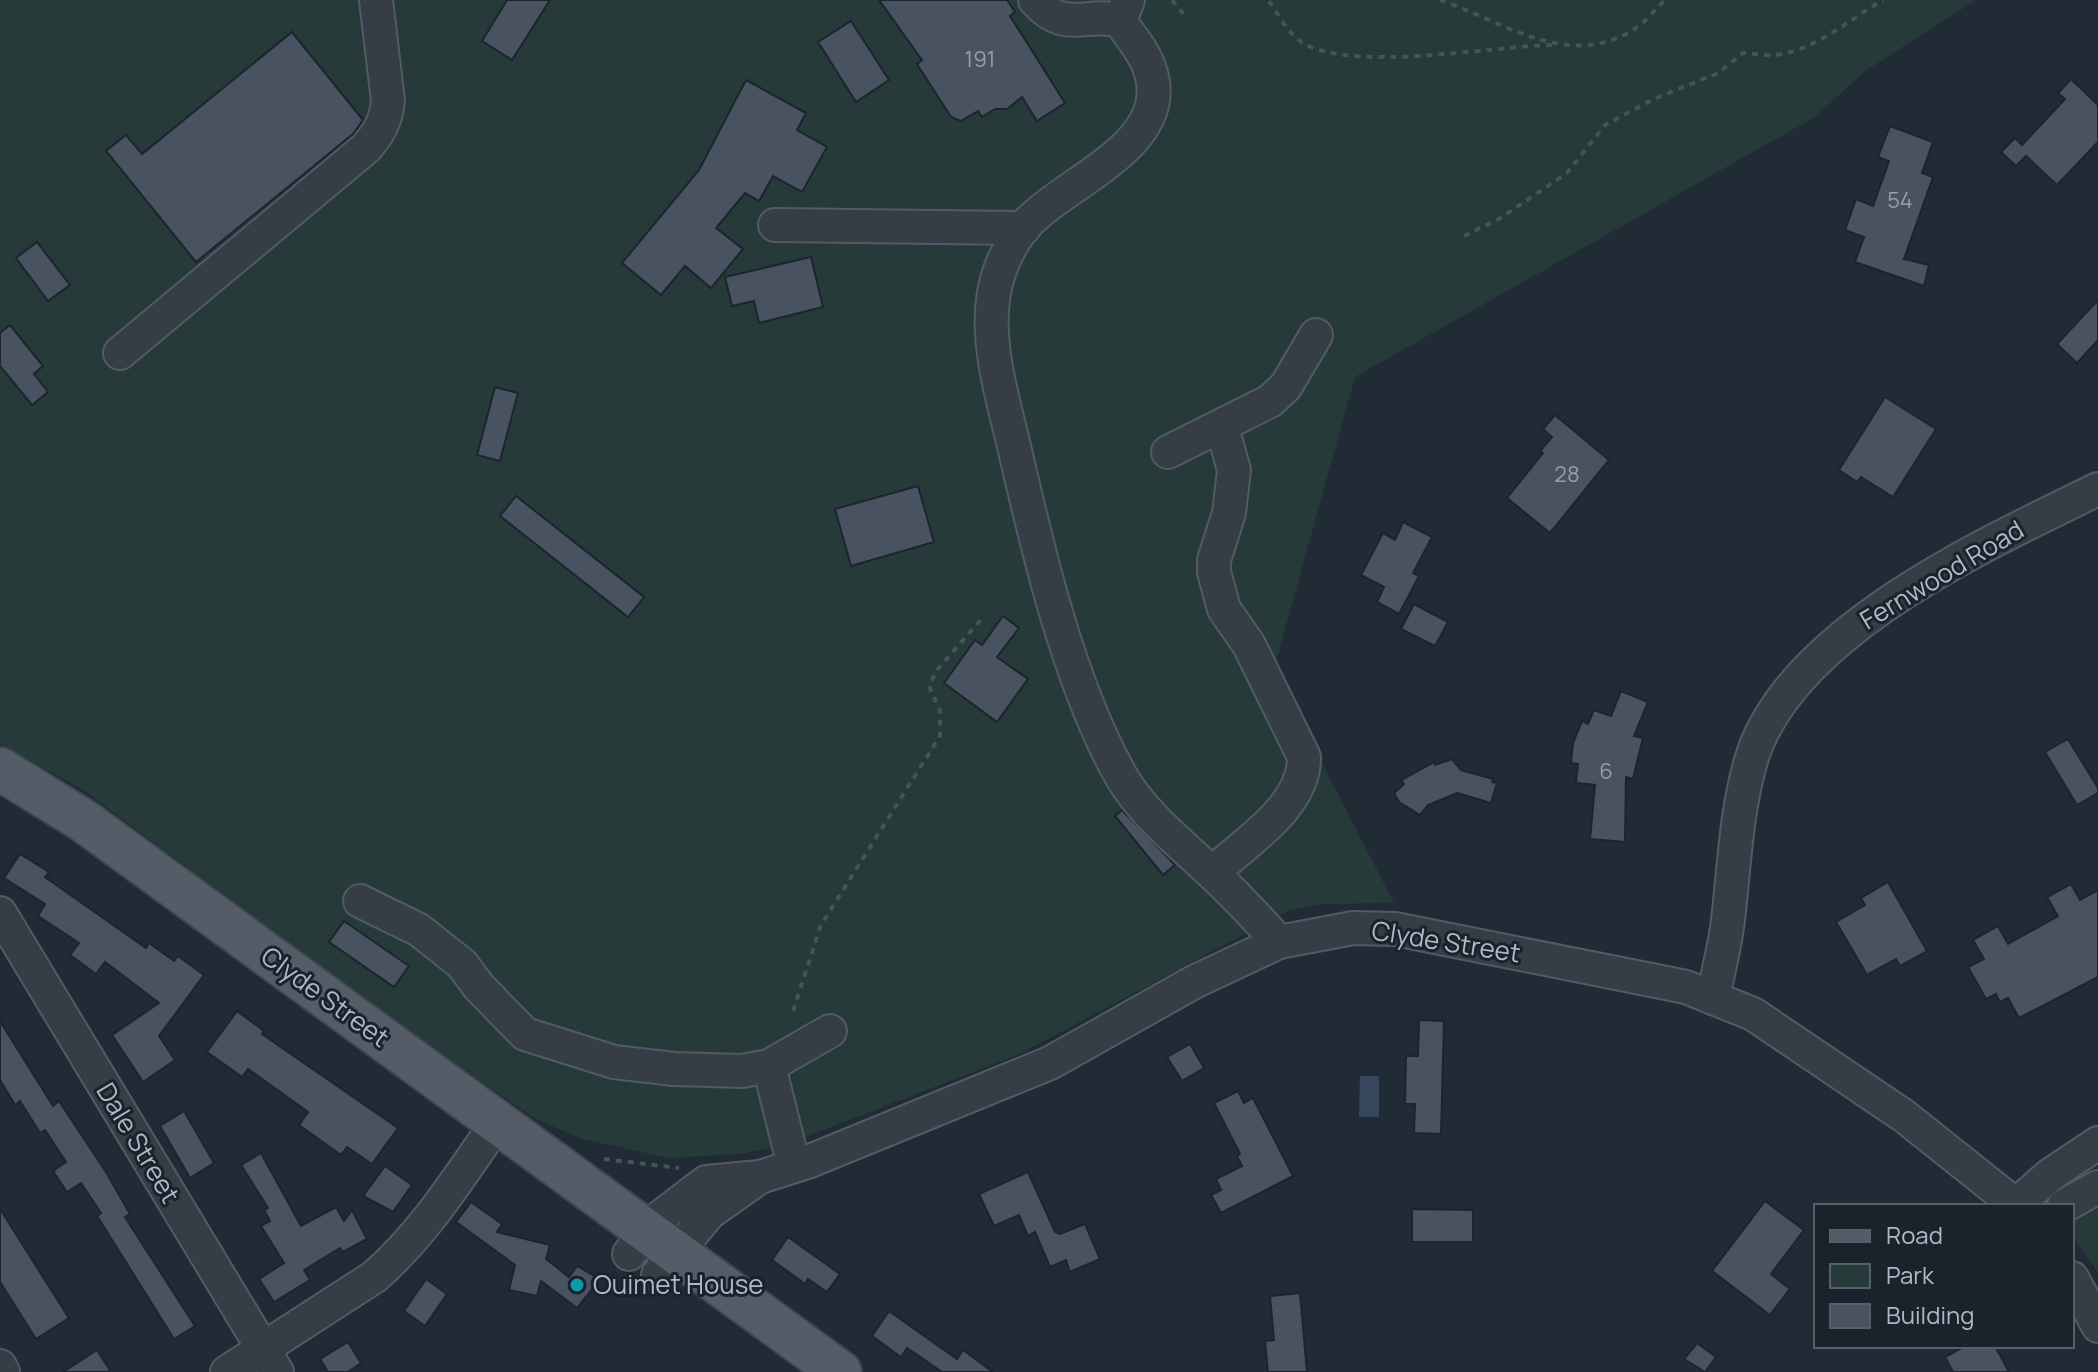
<svg xmlns="http://www.w3.org/2000/svg" width="2098" height="1372" font-family="Manrope,sans-serif">
<rect width="100%" height="100%" fill="#212b36"/>
<!-- green -->
<g fill="#263a3a">
<path d="M0,0H1976L1865,71L1815,117L1355,377L1274,669L1394,903L1324,904L1290,910L1020,1054L787,1144L740,1154L669,1158L582,1139L534,1118L347,987L85,791L0,744Z"/>
<path d="M2098,1174V1272L2072,1236V1206H2050L2045,1199Z"/>
</g>
<!-- water -->
<path fill="#36475d" d="M1360,1076H1379V1117H1359Z"/>
<!-- building -->
<g fill="#485260" stroke="#1c242e" stroke-width="2">
<path d="M507,0H550L512,60L482,41Z"/>
<path d="M879,0H1007L1015,12L1010,16L1065,103L1037,121L1022,97L1007,109H995L982,117L978,111L961,121L951,117L917,64L922,60Z"/>
<path d="M851,21L889,80L856,102L818,42Z"/>
<path d="M292,32L363,120L353,134L196,262L106,151L126,135L142,154Z"/>
<path d="M2071,79L2098,105V142L2057,185L2026,156L2016,166L2001,152L2015,138L2022,145L2065,99L2058,93Z"/>
<path d="M746,80L806,113L797,130L827,147L802,192L773,176L759,201L745,193L716,228L743,249L711,288L685,266L661,295L622,263L699,170Z"/>
<path d="M1890,126L1933,142L1922,173L1933,177L1904,259L1929,265L1924,286L1855,262L1864,237L1845,230L1856,199L1873,206L1889,161L1878,157Z"/>
<path d="M37,242L70,285L48,301L16,258Z"/>
<path d="M811,257L823,307L759,323L754,301L732,306L725,277Z"/>
<path d="M2098,300V340L2077,363L2057,344Z"/>
<path d="M10,325L43,366L34,374L48,392L32,405L0,366V333Z"/>
<path d="M495,387L518,393L500,461L477,455Z"/>
<path d="M1885,397L1936,429L1893,497L1861,477L1857,482L1839,470Z"/>
<path d="M1555,415L1609,460L1550,533L1507,498L1543,453L1540,451L1552,437L1543,429Z"/>
<path d="M918,486L934,542L851,566L835,509Z"/>
<path d="M516,496L644,597L628,617L500,516Z"/>
<path d="M1403,522L1432,537L1413,573L1419,576L1399,614L1377,602L1384,587L1361,575L1383,533L1395,540Z"/>
<path d="M1414,604L1448,622L1435,646L1401,629Z"/>
<path d="M1003,616L1019,628L997,657L1028,679L997,722L944,683L975,640L982,645Z"/>
<path d="M1621,691L1648,702L1634,736L1643,738L1633,779L1626,777L1625,842L1590,839L1595,785L1576,783L1578,764L1571,763L1573,743L1582,721L1588,724L1594,710L1611,716Z"/>
<path d="M2068,739L2098,788V793L2077,805L2045,752Z"/>
<path d="M1452,759L1461,770L1493,779L1492,782L1497,783L1491,803L1457,793L1428,805L1420,815L1399,802L1394,793L1404,784L1401,780L1434,762L1435,765Z"/>
<path d="M1122,810L1175,865L1163,875L1115,816Z"/>
<path d="M20,854L49,872L45,877L146,948L149,943L174,961L178,956L204,975L159,1036L175,1060L143,1082L112,1035L159,1003L105,962L96,974L70,955L79,943L38,916L45,904L4,878Z"/>
<path d="M1888,882L1927,951L1900,966L1896,959L1867,975L1836,922L1865,905L1861,898Z"/>
<path d="M2071,884L2080,900L2098,890V977L2019,1018L2008,998L2000,1002L1996,994L1986,999L1968,967L1984,959L1973,940L1998,926L2008,944L2058,916L2047,897Z"/>
<path d="M344,921L409,966L394,987L329,942Z"/>
<path d="M237,1011L264,1031L262,1034L398,1128L372,1164L347,1147L341,1155L299,1125L308,1112L248,1069L242,1077L207,1052Z"/>
<path d="M1419,1020L1444,1021L1441,1134L1414,1133L1415,1104H1405L1406,1056H1418Z"/>
<path d="M0,1021L53,1106L59,1101L106,1172L130,1214L125,1217L195,1326L174,1339L97,1216L101,1213L81,1183L67,1192L53,1171L66,1162L45,1130L40,1133L20,1101L15,1105L0,1080Z"/>
<path d="M1190,1044L1204,1068L1182,1081L1167,1057Z"/>
<path d="M1238,1091L1244,1103L1253,1098L1293,1176L1221,1213L1211,1195L1221,1190L1216,1179L1242,1166L1237,1156L1240,1154L1214,1103Z"/>
<path d="M184,1111L214,1163L190,1178L160,1126Z"/>
<path d="M261,1153L301,1226L336,1207L344,1221L352,1210L367,1239L343,1252L340,1248L304,1270L310,1280L274,1302L259,1279L284,1263L261,1226L270,1221L264,1210L268,1208L241,1165Z"/>
<path d="M385,1166L412,1185L393,1212L363,1196Z"/>
<path d="M1028,1172L1055,1232L1060,1234L1085,1224L1100,1259L1070,1272L1066,1260L1050,1267L1035,1232L1028,1236L1019,1215L994,1226L979,1194Z"/>
<path d="M1765,1201L1804,1230L1771,1274L1790,1289L1770,1315L1712,1271Z"/>
<path d="M471,1202L502,1224L497,1232L550,1245L546,1259L569,1277L577,1266L600,1279L577,1308L541,1281L537,1296L509,1290L515,1265L456,1222Z"/>
<path d="M0,1209L69,1318L36,1339L0,1282Z"/>
<path d="M1412,1209L1473,1210V1242H1412Z"/>
<path d="M788,1237L840,1274L827,1292L808,1279L805,1284L772,1260Z"/>
<path d="M426,1279L447,1294L425,1326L404,1311Z"/>
<path d="M1300,1293L1307,1372H1268L1265,1341L1274,1340L1270,1296Z"/>
<path d="M889,1311L957,1359L963,1350L993,1372H942L907,1348L901,1357L872,1336Z"/>
<path d="M348,1342L361,1363L348,1372H328L320,1359Z"/>
<path d="M1697,1343L1716,1357L1705,1372L1684,1359Z"/>
<path d="M1965,1346H1995L2009,1372H1953L1945,1357Z"/>
<path d="M97,1350L111,1372H63Z"/>
</g>
<g fill="none" stroke-linecap="round" stroke-linejoin="round">
<defs>
<g id="minor">
<path d="M1035,0C1065,35 1087,11 1120,21L1128,0"/>
<path d="M1120,21C1130,36 1143,50 1149,67C1178,145 1063,181 1024,227C1008,246 996,274 993,299C987,347 1002,396 1013,442C1037,547 1068,682 1121,776C1143,814 1180,843 1212,873C1236,895 1257,918 1279,942"/>
<path d="M775,225L1024,228"/>
<path d="M120,353L366,148C379,133 386,121 388,101L376,0"/>
<path d="M1168,452L1270,401L1286,386L1316,335"/>
<path d="M1212,873C1245,843 1305,806 1304,757L1249,645L1224,609L1214,572V560L1229,513L1234,470L1222,427"/>
<path d="M360,901L419,930L462,964L479,987L525,1034L614,1062L674,1069L742,1071L769,1066L830,1031"/>
<path d="M0,913L277,1372"/>
<path d="M1713,998C1718,972 1725,946 1728,920C1734,869 1736,814 1750,764C1785,634 1986,544 2098,489"/>
<path d="M769,1066L794,1166"/>
<path d="M2016,1205L2050,1175L2098,1143"/>
<path d="M2064,1206L2098,1187"/>
<path d="M629,1254L655,1221L706,1182L760,1177L810,1161L1050,1063L1194,982L1279,942L1353,928L1395,929L1686,987L1753,1014L1904,1116L2017,1206"/>
<path d="M658,1275L709,1213L760,1177"/>
<path d="M2072,1278L2098,1326"/>
<path d="M0,1366L3,1372"/>
<path d="M227,1372L374,1277C424,1234 459,1177 497,1123"/>
</g>
<path id="major" d="M0,769L84,821L840,1372"/>
</defs>
<!-- minor casing -->
<use href="#minor" stroke="#525b65" stroke-width="36"/>
<!-- major casing -->
<use href="#major" stroke="#3e4651" stroke-width="46"/>
<!-- path -->
<g stroke="#435557" stroke-width="4" stroke-dasharray="6 6" stroke-linecap="butt">
<path d="M1172,0L1186,17"/>
<path d="M1440,0C1500,20 1563,68 1628,33C1643,25 1654,11 1665,0"/>
<path d="M1269,1C1279,15 1288,34 1303,43C1354,73 1490,46 1552,45"/>
<path d="M1464,236L1499,219L1567,173L1605,125L1654,99L1718,73L1743,53C1753,53 1764,56 1775,55C1815,51 1850,19 1883,0"/>
<path d="M793,1011L821,925L940,736V711L929,686L937,670L984,616"/>
<path d="M604,1159L679,1168"/>
</g>
<!-- minor -->
<use href="#minor" stroke="#353d47" stroke-width="32"/>
<!-- major -->
<use href="#major" stroke="#535c67" stroke-width="42"/>
</g>
<!-- markers -->
<circle fill="#0f9aa8" stroke="#1a222c" stroke-width="3" cx="577" cy="1285" r="8"/>
<g text-anchor="middle" stroke-width="6" stroke-linejoin="round" paint-order="stroke">
<!-- number labels -->
<g font-size="22" fill="#959eab">
<text x="980" y="67">191</text>
<text x="1900" y="208">54</text>
<text x="1567" y="482">28</text>
<text x="1606" y="779">6</text>
</g>
<!-- street labels -->
<g font-size="26" fill="#afb8c4" stroke="#1a222c">
<text transform="translate(1942 575) rotate(-31)" y="9">Fernwood Road</text>
<text transform="translate(1446 942) rotate(9)" y="9">Clyde Street</text>
<text transform="translate(325 997) rotate(36)" y="9">Clyde Street</text>
<text transform="translate(138 1143) rotate(59)" y="9">Dale Street</text>
</g>
<!-- poi labels -->
<g font-size="26" fill="#afb8c4" stroke="#1a222c" text-anchor="start">
<text x="593" y="1294">Ouimet House</text>
</g>
</g>
<!-- legend -->
<rect x="1814" y="1204" width="260" height="144" fill="#1a222c" stroke="#565e69" stroke-width="2"/>
<rect x="1830" y="1230" width="40" height="12" fill="#535c67" stroke="#565e69" stroke-width="2"/>
<text x="1886" y="1244" font-size="24" fill="#afb8c4">Road</text>
<rect x="1830" y="1264" width="40" height="24" fill="#263a3a" stroke="#565e69" stroke-width="2"/>
<text x="1886" y="1284" font-size="24" fill="#afb8c4">Park</text>
<rect x="1830" y="1304" width="40" height="24" fill="#485260" stroke="#565e69" stroke-width="2"/>
<text x="1886" y="1324" font-size="24" fill="#afb8c4">Building</text>
</svg>
